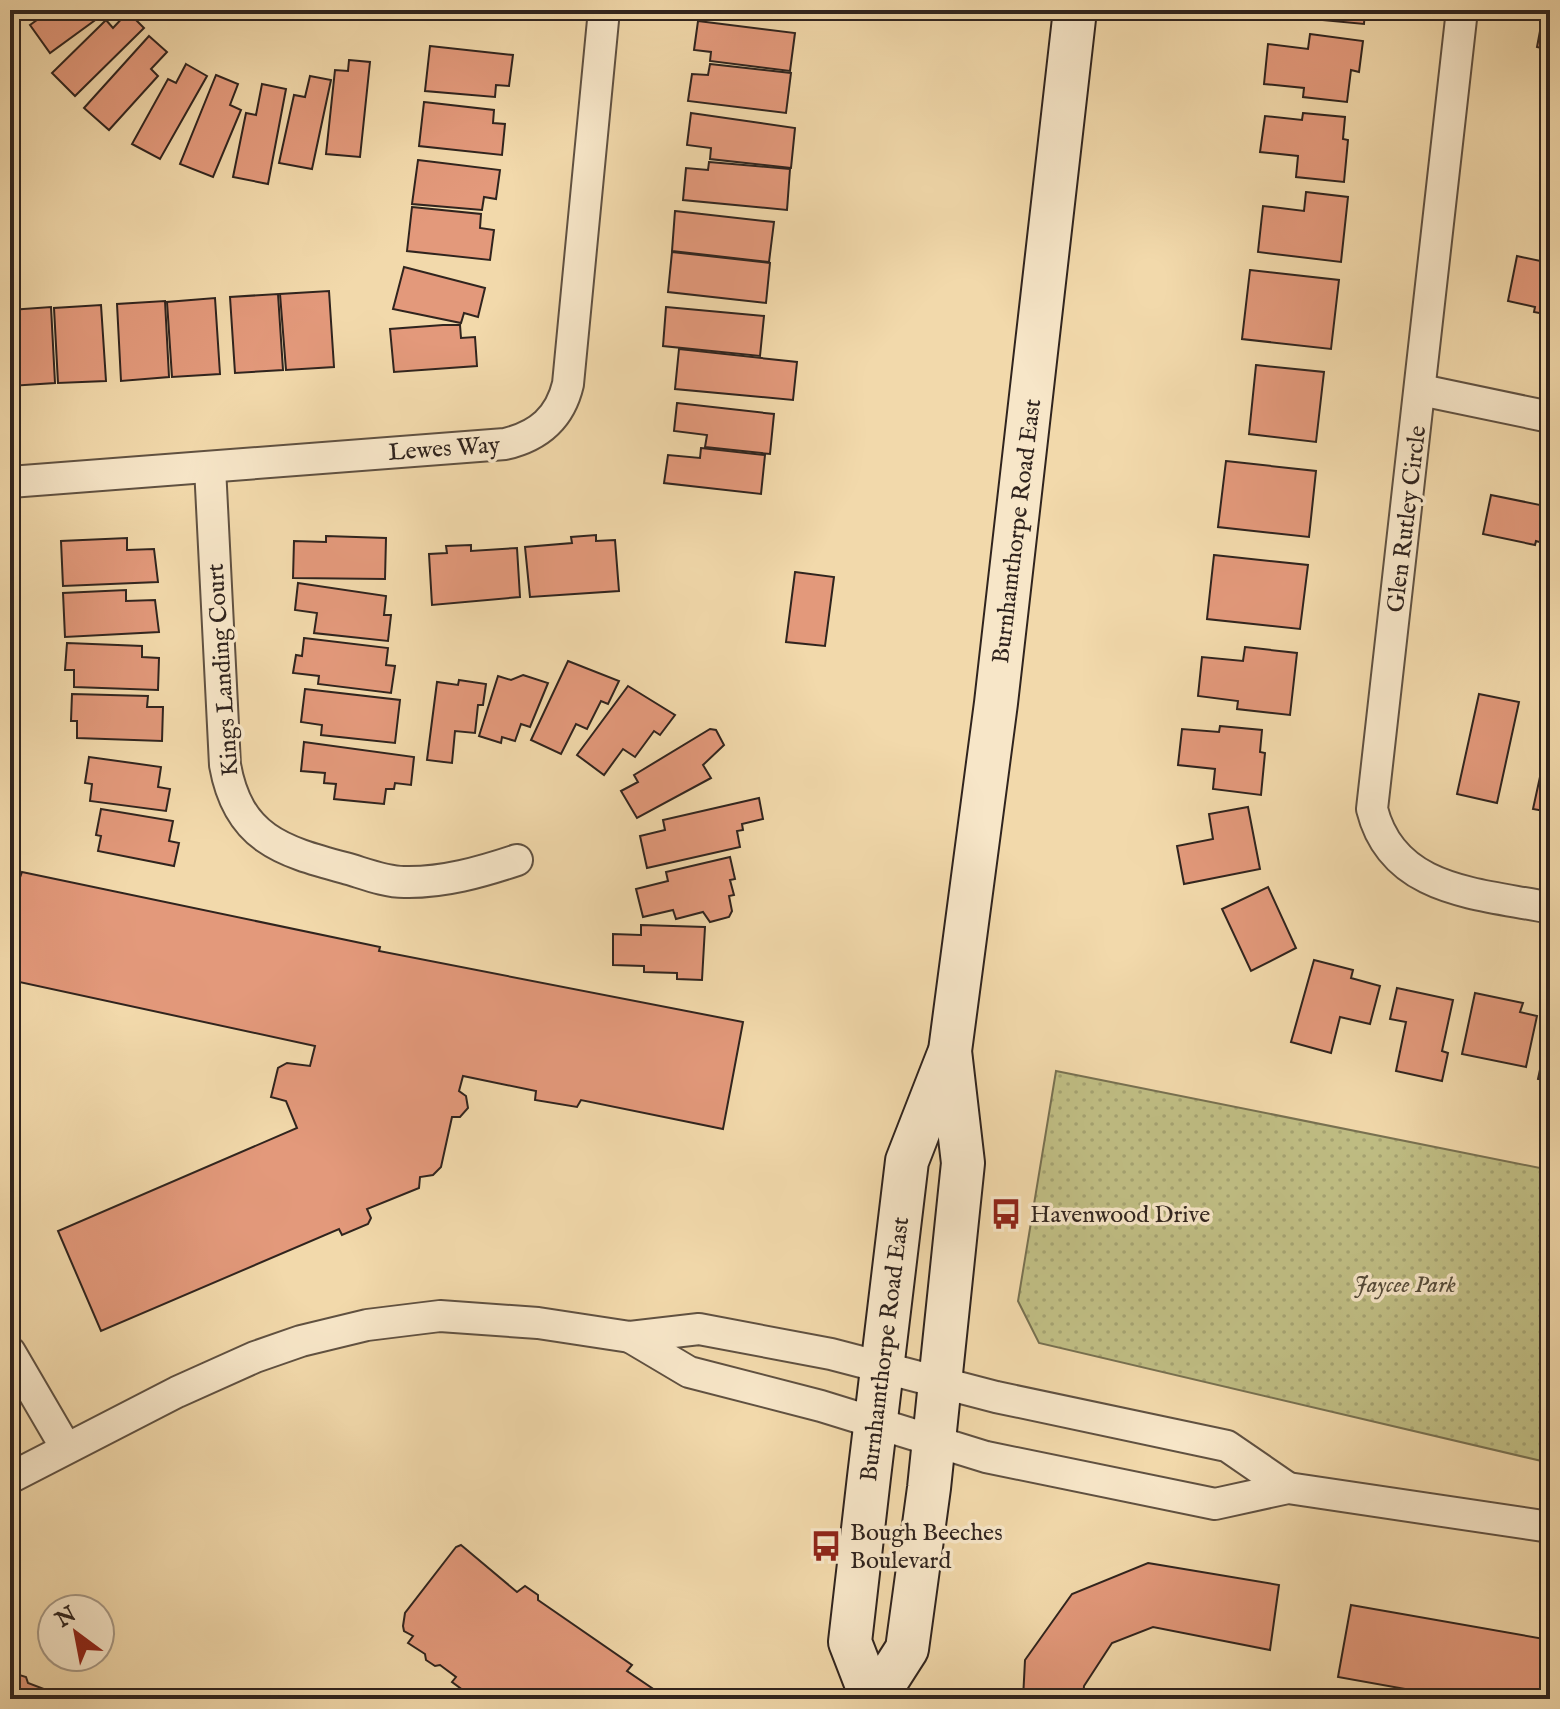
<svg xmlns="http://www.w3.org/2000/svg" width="1560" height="1709" font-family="'IM FELL English',serif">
<defs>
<pattern id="grass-dots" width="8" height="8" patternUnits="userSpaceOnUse" patternTransform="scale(2)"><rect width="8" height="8" fill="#c0be84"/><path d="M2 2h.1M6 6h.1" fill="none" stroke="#a5a372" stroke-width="1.8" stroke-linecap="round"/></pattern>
</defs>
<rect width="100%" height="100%" fill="#f2d9ab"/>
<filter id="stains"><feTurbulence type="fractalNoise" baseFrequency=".0025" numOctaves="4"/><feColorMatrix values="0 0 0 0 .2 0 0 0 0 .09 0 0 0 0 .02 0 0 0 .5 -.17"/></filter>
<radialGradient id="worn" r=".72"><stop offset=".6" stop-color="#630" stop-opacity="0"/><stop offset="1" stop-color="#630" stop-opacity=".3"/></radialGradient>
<!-- grass -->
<path fill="url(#grass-dots)" stroke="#787151" stroke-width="2" d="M1056,1071L1550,1170V1463L1039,1343L1018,1301Z"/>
<!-- building -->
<g fill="#e3997b" stroke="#30241e" stroke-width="2">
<path d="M51,10H109L50,53L30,25Z"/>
<path d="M727,10H802L801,19Z"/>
<path d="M1282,10H1365L1364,24L1281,16Z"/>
<path d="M1544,10L1550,11V50L1537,47Z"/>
<path d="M128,12L144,28L75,96L52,73L106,20L113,28Z"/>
<path d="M698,21L795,33L790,71L710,61L711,52L694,50Z"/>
<path d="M1310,34L1363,41L1359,72L1351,70L1347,102L1303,97L1304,88L1264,84L1268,44L1308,49Z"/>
<path d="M149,36L167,52L151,69L158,76L109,130L84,108Z"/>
<path d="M430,46L513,55L509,86L496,85L495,97L425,91Z"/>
<path d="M349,60L370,62L360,157L326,154L335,70L348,71Z"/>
<path d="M186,64L207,76L160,159L132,144L168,79L176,83Z"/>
<path d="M710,64L791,73L786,113L688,101L692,74L708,75Z"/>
<path d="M216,75L238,84L230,105L241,110L213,177L180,164Z"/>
<path d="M310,76L331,80L312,169L279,163L294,95L305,97Z"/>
<path d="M262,84L286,89L268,184L233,177L246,113L256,115Z"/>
<path d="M424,102L494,110L493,123L505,124L502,155L419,146Z"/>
<path d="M691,113L795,128L791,168L710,159L711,148L687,145Z"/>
<path d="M1303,113L1345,117L1343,139L1348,140L1344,182L1296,177L1298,156L1260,152L1265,116L1302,120Z"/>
<path d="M418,160L500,170L496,199L484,197L482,210L412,204Z"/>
<path d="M709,162L790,169L787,210L683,200L686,168L708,170Z"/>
<path d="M1306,192L1348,197L1341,262L1258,252L1263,206L1304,211Z"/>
<path d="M412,207L481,214L480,228L494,230L490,260L407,251Z"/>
<path d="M675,211L774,222L769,262L672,251Z"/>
<path d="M672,252L770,263L766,303L668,292Z"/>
<path d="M1517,256L1550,263V315L1534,312L1535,307L1508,301Z"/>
<path d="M404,267L485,288L478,317L464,313L461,323L393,309Z"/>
<path d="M1250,270L1339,280L1331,349L1242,339Z"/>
<path d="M329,291L334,367L286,370L280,294Z"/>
<path d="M278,294L283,370L235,373L230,297Z"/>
<path d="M215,298L220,374L172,377L167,302Z"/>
<path d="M165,301L169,377L121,381L117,304Z"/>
<path d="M101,305L106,381L58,383L54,308Z"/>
<path d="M51,307L55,383L10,386V310Z"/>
<path d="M666,307L764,316L760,356L663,346Z"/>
<path d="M443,325H460L461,338L475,337L477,366L394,372L390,329Z"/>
<path d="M679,349L797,362L793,400L675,389Z"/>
<path d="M1256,365L1324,372L1316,442L1249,434Z"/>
<path d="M677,403L774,414L770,454L705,447L707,435L674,431Z"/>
<path d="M701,448L765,455L761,494L664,483L668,455L700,458Z"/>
<path d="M1226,461L1316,471L1309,537L1218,527Z"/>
<path d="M1491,495L1550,507V545L1536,541L1535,545L1483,534Z"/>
<path d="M596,535V541L615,540L619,591L530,597L525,547L572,543L571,537Z"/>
<path d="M326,536L386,538L385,579L293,578L294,541L326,542Z"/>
<path d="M127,538V550L154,549L158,582L63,586L61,541Z"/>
<path d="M471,545V551L517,548L520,597L432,605L429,554L447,553L446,546Z"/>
<path d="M1214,555L1308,565L1300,629L1207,619Z"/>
<path d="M795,572L834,577L825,646L786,642Z"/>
<path d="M298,583L386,596L384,615H391L388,641L314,633L317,613L295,610Z"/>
<path d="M126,590V601L155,600L159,632L65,637L63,593Z"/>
<path d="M304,638L388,648L386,665L395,666L391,693L318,684L319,676L293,673L296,655L302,656Z"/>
<path d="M67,643L142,646V657L159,658L158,690L74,687V670H65Z"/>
<path d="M1245,647L1297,653L1290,715L1237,709L1238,701L1198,696L1202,657L1243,661Z"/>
<path d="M568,661L619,681L608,704L601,701L587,729L576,724L561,754L531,740Z"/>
<path d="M523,675L548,683L530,727L521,724L515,741L502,737L501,743L479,736L498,676L511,680Z"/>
<path d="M459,680L486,684L483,705H478L475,733L455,731L452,763L427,760L437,682L458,685Z"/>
<path d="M628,686L675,715L660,735L654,731L635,757L623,749L604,775L577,755Z"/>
<path d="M305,689L400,700L395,743L321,735L322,725L301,722Z"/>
<path d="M72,694L148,696L147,707H163L162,741L77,738V721H71Z"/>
<path d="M1479,694L1519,702L1497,803L1457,794Z"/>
<path d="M1220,726L1262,730L1260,752L1265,753L1261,795L1213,789L1215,769L1178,765L1182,729L1219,732Z"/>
<path d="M710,729L716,730L724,745L703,765L711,778L637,818L621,791L638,782L634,775Z"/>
<path d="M1550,731V812L1533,809Z"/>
<path d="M304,742L414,757L411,785L395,783L394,789H386L384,804L334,799L336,784L324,783L325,773L301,771Z"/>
<path d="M89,757L161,767L158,787L170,789L166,811L90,801L92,784L85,783Z"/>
<path d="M759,798L763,819L742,824L743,830L737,831L740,847L647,868L640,836L665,830L663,820Z"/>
<path d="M1248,807L1260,869L1184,884L1177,846L1213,839L1209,814Z"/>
<path d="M101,809L173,821L169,841L179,843L174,866L98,851L101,836L96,835Z"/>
<path d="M730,857L735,879L730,880L734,895L729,896L732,911L729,917L710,922L703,912L676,919L673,910L643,917L636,889L668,881L666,872Z"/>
<path d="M22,872L380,947L379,951L743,1022L723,1129L581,1100L577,1107L535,1100L536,1091L463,1076L459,1091L466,1096L468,1108L460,1117H452L441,1167L433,1175L420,1177L419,1188L367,1209L371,1218L368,1224L342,1235L339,1229L101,1331L58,1231L297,1128L286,1101L271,1097L278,1068L287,1063L310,1066L315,1046L10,980V890L15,891Z"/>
<path d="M1268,887L1296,948L1251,971L1222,909Z"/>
<path d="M641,925L705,927L702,980L677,979V973L644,972V966L613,965V934L641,935Z"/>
<path d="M1314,960L1353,970L1351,978L1380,986L1370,1024L1340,1017L1331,1053L1291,1042Z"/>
<path d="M1397,988L1453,1000L1442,1051L1448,1053L1442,1081L1396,1071L1406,1022L1390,1019Z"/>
<path d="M1475,993L1523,1003L1520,1012L1537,1016L1526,1067L1462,1054Z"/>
<path d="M1550,1023V1081L1538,1079Z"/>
<path d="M461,1545L517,1592L525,1586L538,1595V1600L632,1665L627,1671L668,1699H475L452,1682L456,1677L440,1665L435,1666L426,1660L425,1654L408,1643L413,1636L404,1631L403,1626L405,1613L456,1547Z"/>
<path d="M1148,1563L1279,1585L1270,1650L1153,1627L1112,1643L1084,1686L1083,1699H1023L1025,1660L1072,1594Z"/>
<path d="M1351,1605L1550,1640V1699H1461L1338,1677Z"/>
<path d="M10,1667L16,1674L26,1677L28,1683L62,1696L69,1693L94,1699H10Z"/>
</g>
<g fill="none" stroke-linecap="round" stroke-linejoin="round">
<defs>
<g id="street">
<path d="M1462,10L1372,809C1393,893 1479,893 1550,908"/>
<path d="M1421,390L1550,417"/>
<path d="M210,467L225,765C238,838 281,851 345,868C363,873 385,882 404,882C443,883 481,872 517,860"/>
<path d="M10,482L505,444C539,436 560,418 568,384L604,10"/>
<path d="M630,1337L689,1372L821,1406L986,1457L1215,1504L1288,1488L1550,1527"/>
<path d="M10,1352L66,1448"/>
<path d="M10,1478L177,1392L255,1357L301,1341L367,1325L440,1316L538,1323L630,1337L699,1329L831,1354L996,1397L1227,1446L1288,1488"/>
</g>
<g id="secondary">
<path d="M872,1699L850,1642L869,1477L907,1161L948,1056"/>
<path d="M875,1699L907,1649L929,1488L963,1163L950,1051L996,703L1075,10"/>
</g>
</defs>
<!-- street casing -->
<use href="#street" stroke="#605141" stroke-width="34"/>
<!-- secondary casing -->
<use href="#secondary" stroke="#30241e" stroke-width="46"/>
<!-- street -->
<use href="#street" stroke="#f7e6c8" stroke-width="30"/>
<!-- secondary -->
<use href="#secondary" stroke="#f7e6c8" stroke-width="42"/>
</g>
<!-- icons -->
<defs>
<symbol id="bus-bare" viewBox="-9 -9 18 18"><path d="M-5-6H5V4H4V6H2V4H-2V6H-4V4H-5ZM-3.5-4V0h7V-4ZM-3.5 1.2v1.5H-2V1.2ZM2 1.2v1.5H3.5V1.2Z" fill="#8f2418" stroke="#f7e6c8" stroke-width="2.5" paint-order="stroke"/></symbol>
</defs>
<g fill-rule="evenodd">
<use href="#bus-bare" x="984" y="1192" width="44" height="44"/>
<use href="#bus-bare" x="804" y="1524" width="44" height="44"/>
</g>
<g text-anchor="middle" stroke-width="7" stroke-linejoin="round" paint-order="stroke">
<!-- street labels -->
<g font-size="24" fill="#30241e" stroke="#f7e6c8">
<text transform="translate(444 448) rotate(-4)" y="8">Lewes Way</text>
<text transform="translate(1406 519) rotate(-83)" y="8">Glen Rutley Circle</text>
<text transform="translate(1016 531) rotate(-83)" y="8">Burnhamthorpe Road East</text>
<text transform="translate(222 670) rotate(-94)" y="8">Kings Landing Court</text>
<text transform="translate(884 1349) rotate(-83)" y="8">Burnhamthorpe Road East</text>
</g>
<!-- poi labels -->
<g font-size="24" fill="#30241e" stroke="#f7e6c8" text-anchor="start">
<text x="1030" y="1222">Havenwood Drive</text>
<text x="850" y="1540">Bough Beeches<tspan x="850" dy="28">Boulevard</tspan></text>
</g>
<!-- park labels -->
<g font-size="24" font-style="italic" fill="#544a38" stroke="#f7e6c8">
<text x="1405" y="1292">Jaycee Park</text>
</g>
</g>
<!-- margin -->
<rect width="1560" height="1709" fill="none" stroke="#f2d9ab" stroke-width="40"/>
<rect x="12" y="12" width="1536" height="1685" fill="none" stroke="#30241e" stroke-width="4"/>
<rect x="20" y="20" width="1520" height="1669" fill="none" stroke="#30241e" stroke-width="2"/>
<!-- north arrow -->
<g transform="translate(76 1633) rotate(328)"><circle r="38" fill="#f7e6c8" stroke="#a79884" stroke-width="2"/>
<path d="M0-6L14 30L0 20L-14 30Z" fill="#8f2418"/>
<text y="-12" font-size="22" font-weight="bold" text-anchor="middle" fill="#30241e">N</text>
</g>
<rect width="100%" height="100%" filter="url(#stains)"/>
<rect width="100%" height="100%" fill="url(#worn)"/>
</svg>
